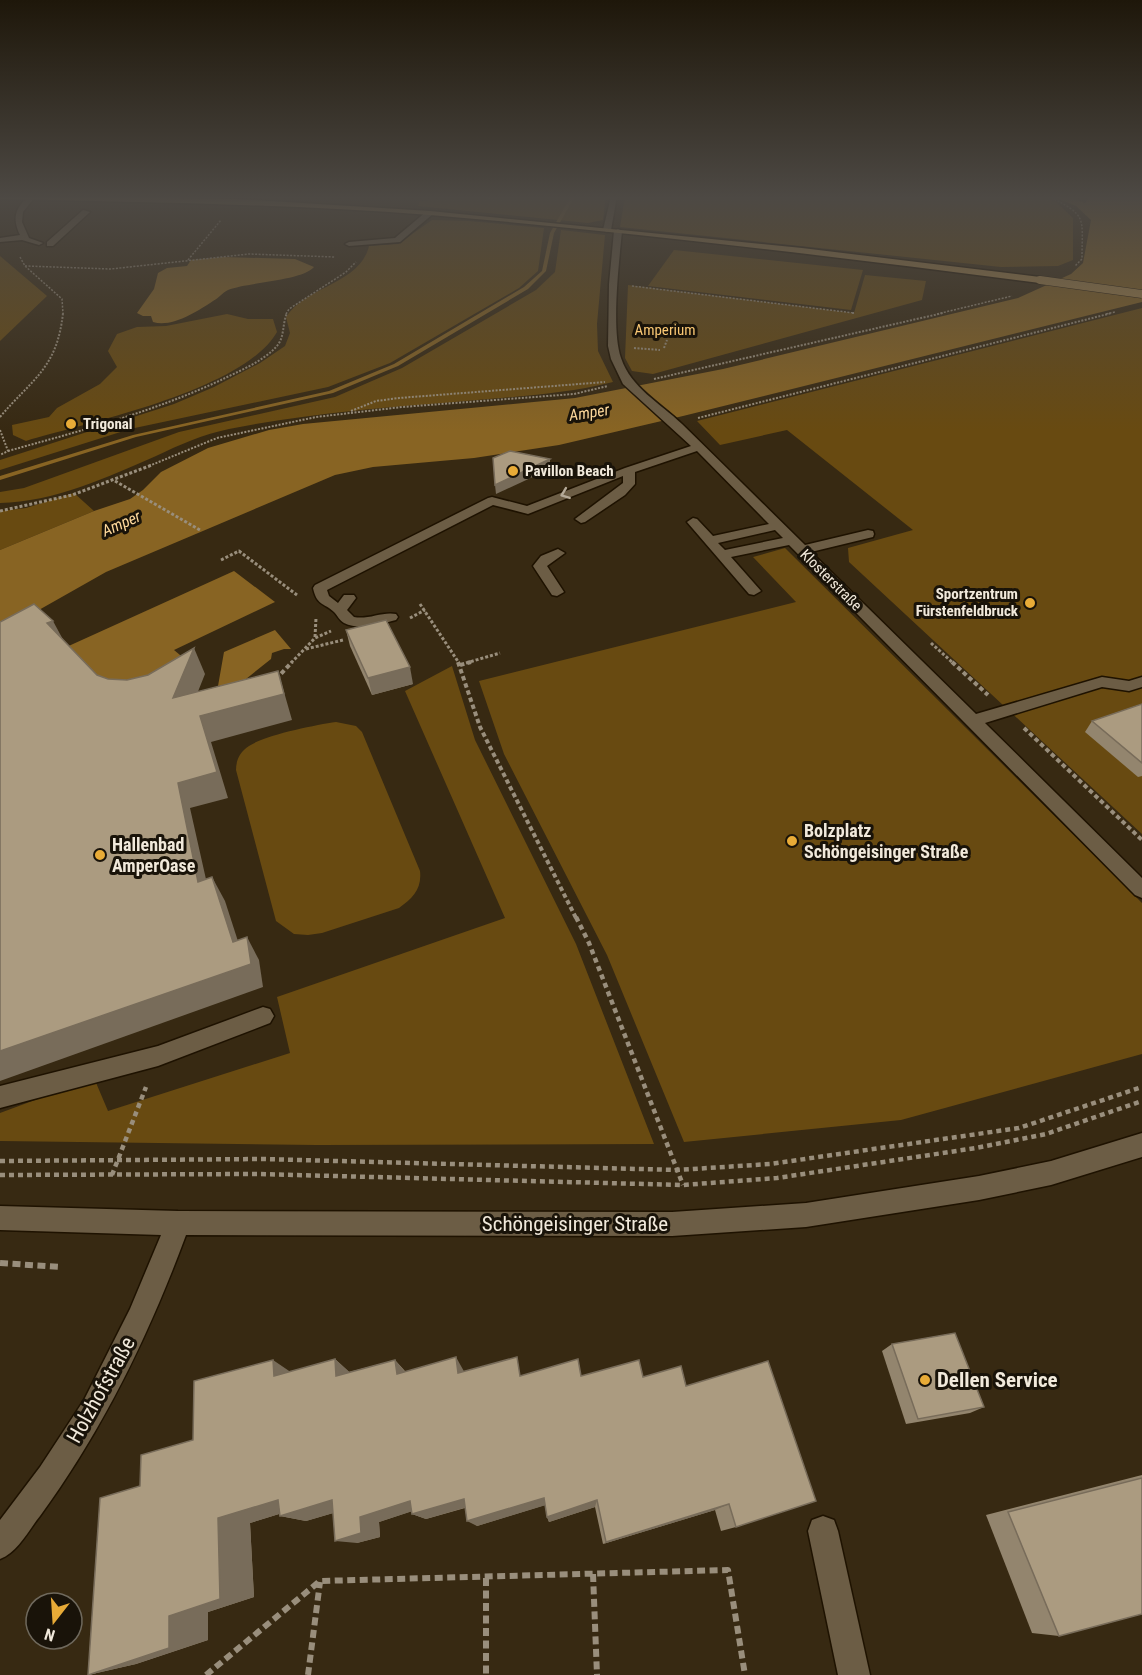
<svg xmlns="http://www.w3.org/2000/svg" width="1142" height="1675" font-family="'Roboto Condensed',sans-serif">
<rect width="100%" height="100%" fill="#372912"/>
<!-- green -->
<g fill="#684a11">
<path d="M442,196H606L603,220L588,223L418,206L420,201L440,199Z"/>
<path d="M625,196H1042L1056,202L1073,218V260L1058,266L1001,267L620,227Z"/>
<path d="M432,220L469,221L544,228L538,271L519,288L390,363L328,387L130,429L0,470V460L174,404L214,387L260,363L285,346L290,333L286,317C306,286 360,284 369,246L398,244Z"/>
<path d="M561,230L605,235L597,324L598,351L613,382C561,395 508,397 455,402C379,408 304,414 229,429C204,434 179,445 156,456C108,477 54,502 0,503V492L24,488L179,432L335,397L402,368L536,290L555,272Z"/>
<path d="M674,250L863,270L851,310L648,286Z"/>
<path d="M0,256L47,296L0,341Z"/>
<path d="M865,275L926,281L922,300L653,374L632,371L625,358L628,285L854,313Z"/>
<path d="M1142,308V834L849,562L848,548L913,530L787,430L720,445L697,421Z"/>
<path d="M227,314L248,319H273L277,332C244,390 90,422 26,441L13,435L12,425L49,417L57,408L100,384L117,367L108,351L117,334L137,327L166,326Z"/>
<path d="M74,493L94,511L0,550V511L26,508Z"/>
<path d="M785,548L1142,903V1054L901,1120L684,1142L607,955L504,754L479,681L796,602L753,557Z"/>
<path d="M452,666L475,740L576,944L654,1144L317,1145L0,1141V1113L94,1078L108,1111L290,1053L277,997L505,918L405,691Z"/>
<path d="M336,722L356,726L362,732L420,871C422,889 413,898 399,908L322,933L308,935L294,934L276,921L236,770C236,760 240,752 249,746C265,735 315,725 336,722Z"/>
</g>
<!-- water -->
<g fill="#886423">
<path d="M1052,196H1066L1085,203L1091,196H1142V302L683,416L559,445L474,458L373,467L335,475L106,572L0,632V550L94,511L130,499L143,490L161,472L208,448L269,430L303,424L575,398L723,369L1018,298L1071,274L1083,263L1091,220L1076,206Z"/>
<path d="M223,257L295,259L314,267C302,281 248,282 228,290C222,293 219,298 213,301C198,311 172,328 153,322L151,316H143L137,313L154,289L158,273L167,268L187,266L191,260Z"/>
<path d="M234,571L275,602L174,650L186,660L130,706L62,649Z"/>
<path d="M275,630L291,649H284L272,653L271,659L241,683L218,686L224,652Z"/>
</g>
<g fill="none" stroke-linecap="round" stroke-linejoin="round">
<!-- stream -->
<path fill="#886423" fill-rule="evenodd" d="M571,196H575L554,233L546,271L528,289L398,366L333,393L136,437L0,480V476L133,435L329,391L394,364L524,287L542,271L550,233Z"/>
<defs>
<g id="minor">
<path d="M29,196L35,197L23,212L22,222L29,238L43,243L39,245L22,240L0,242V238L20,235C12,218 15,208 29,196Z"/>
<path d="M611,196H617L611,230L607,232L603,230Z"/>
<path d="M83,210L90,212L53,246H47V242Z"/>
<path d="M427,211L434,213L400,242L349,246L345,244L349,242L395,238Z"/>
<path d="M618,229L622,231C619,263 611,329 621,358C631,388 660,403 682,424C723,464 764,505 805,545L868,530L873,531L874,534L873,537L811,552L976,714L1102,677L1129,681L1142,677V687L1129,691L1102,687L985,723L1142,878V898L1135,895L789,545L731,557L761,591L754,595L749,594L687,522L693,518L697,519L713,536L769,524L697,451L635,472V484L625,495L585,522L581,523L575,519L623,483V476L528,514L493,505L327,590L329,596L338,603L344,595H354L356,598L347,610L354,617C368,620 383,611 396,614L398,617L396,620C380,624 360,631 344,623C339,620 338,616 334,612C323,602 317,606 313,588L315,585L488,498L492,497L527,506L625,468L691,446L623,384L611,359L608,346L609,284L614,231ZM775,530L783,538L725,550L718,543Z"/>
<path d="M558,549L565,553L547,566L564,592L557,596L552,595L533,566L541,556Z"/>
<path d="M263,1007L270,1009L274,1016L270,1023L158,1066L0,1108V1086L158,1046Z"/>
<path d="M1142,1133V1157L1051,1185L979,1200L806,1227L672,1236L186,1235C149,1335 103,1430 40,1516C28,1531 18,1552 0,1559V1520L40,1467L84,1400L130,1309L161,1235L0,1230V1206L178,1211L672,1212L806,1203L979,1176L1051,1161Z"/>
<path d="M823,1516L834,1520L838,1531L870,1675H838L808,1531L812,1520Z"/>
</g>
<path id="major" d="M0,196L236,199L430,211L802,248L1040,277L1044,280L1040,283C837,257 634,232 430,215C287,204 143,202 0,199Z"/>
</defs>
<!-- minor casing -->
<use href="#minor" stroke="#1e1200" stroke-width="3"/>
<!-- major casing -->
<use href="#major" stroke="#1e1200" stroke-width="3"/>
<!-- path-far5 -->
<g stroke="#998e7c" stroke-width="1.5" stroke-dasharray="2 1.5" stroke-linecap="butt">
<path d="M1048,196C1088,216 1082,216 1082,259L1075,266"/>
<path d="M488,198L524,196"/>
<path d="M20,257L25,266L62,299L63,314"/>
<path d="M188,260L221,220"/>
<path d="M25,266L111,269L249,254L335,257"/>
<path d="M632,286L854,313"/>
<path d="M286,314L289,309L346,272L356,262"/>
<path d="M937,314L1012,296"/>
<path d="M1106,314L1115,312"/>
</g>
<!-- path-far4 -->
<g stroke="#998e7c" stroke-width="2" stroke-dasharray="2 1.5" stroke-linecap="butt">
<path d="M852,313H854"/>
<path d="M634,348L660,350"/>
<path d="M664,348L667,340"/>
<path d="M654,379L943,313"/>
<path d="M351,411L376,401L399,398L605,382"/>
<path d="M0,417C32,379 57,369 63,313"/>
<path d="M698,418L1112,313"/>
<path d="M0,430L8,451L0,455"/>
<path d="M8,451C80,431 153,412 221,380C239,371 262,362 276,347C285,338 282,324 287,313"/>
<path d="M149,466L217,438L316,417L402,407L574,394L608,386"/>
</g>
<!-- path-far3 -->
<g stroke="#998e7c" stroke-width="3" stroke-dasharray="3 2" stroke-linecap="butt">
<path d="M115,481L200,530"/>
<path d="M0,511L72,495L152,465"/>
<path d="M221,560L239,551L297,595"/>
<path d="M420,604L459,663"/>
<path d="M410,618L425,610"/>
<path d="M315,637L316,618"/>
<path d="M931,643L953,663"/>
<path d="M306,649L343,640"/>
<path d="M291,663L315,638L331,631"/>
<path d="M466,663L500,653"/>
</g>
<!-- path-far2 -->
<g stroke="#998e7c" stroke-width="4" stroke-dasharray="4.5 3" stroke-linecap="butt">
<path d="M458,662L480,727L576,918"/>
<path d="M952,662L988,695"/>
<path d="M460,665L471,662"/>
<path d="M276,679L292,662"/>
<path d="M1024,728L1142,840"/>
</g>
<!-- path-far1 -->
<g stroke="#998e7c" stroke-width="4.5" stroke-dasharray="5 4" stroke-linecap="butt">
<path d="M576,917L589,943L683,1185"/>
<path d="M0,1161L262,1159L677,1170L770,1164L1019,1128L1142,1087"/>
<path d="M0,1175L257,1174L683,1185L777,1178L976,1148L1046,1134L1142,1101"/>
<path d="M112,1175L146,1087"/>
</g>
<!-- path -->
<g stroke="#998e7c" stroke-width="6" stroke-dasharray="8 4.5" stroke-linecap="butt">
<path d="M0,1263L61,1267"/>
<path d="M593,1574L597,1675"/>
<path d="M486,1578V1675"/>
<path d="M206,1675L320,1581L728,1570L745,1675"/>
<path d="M308,1675L320,1582"/>
</g>
<!-- minor -->
<use href="#minor" fill="#6c5d45" fill-rule="evenodd"/>
<!-- major -->
<use href="#major" fill="#a7864d" fill-rule="evenodd"/>
<defs>
<path id="major-bridge" d="M1040,280L1142,294"/>
</defs>
<!-- major-bridge casing -->
<use href="#major-bridge" stroke="#1e1200" stroke-width="9" stroke-linecap="butt"/>
<!-- major-bridge -->
<use href="#major-bridge" stroke="#a7864d" stroke-width="8"/>
</g>
<!-- wall -->
<g fill="#93856e">
<path d="M346,630L413,684L372,695L350,646Z"/>
<path d="M1142,704V776L1138,777L1085,732L1092,721Z"/>
<path d="M892,1344L984,1407L970,1413L906,1424L882,1351Z"/>
<path d="M335,1359L349,1372L395,1360L405,1371L464,1372L521,1375L643,1377L686,1386L768,1361L736,1527L721,1531L715,1510L603,1544L595,1507L549,1522L547,1517L545,1505L477,1526L465,1508L426,1519L412,1514V1511L379,1522L380,1537L357,1543L333,1513L306,1521L280,1516L279,1514L250,1523L254,1597L208,1612V1640L136,1664L88,1675L140,1486L193,1440L290,1372Z"/>
<path d="M1142,1475V1614L1059,1636L1032,1633L986,1515Z"/>
</g>
<!-- shaded-wall -->
<g fill="#786c5a">
<path d="M550,459V469L496,494L495,485Z"/>
<path d="M53,621L67,647L47,623Z"/>
<path d="M194,648L205,674L185,724L173,698Z"/>
<path d="M410,667L413,684L372,695L368,678Z"/>
<path d="M278,671L292,720L211,742L228,798L190,808L212,906L198,882L178,783L200,716Z"/>
<path d="M212,877L225,901L246,966L233,942Z"/>
<path d="M247,937L259,960L263,987L0,1081V1051Z"/>
<path d="M456,1357L466,1375L458,1373Z"/>
<path d="M335,1359L355,1377L336,1376Z"/>
<path d="M273,1360L298,1377L274,1376Z"/>
<path d="M395,1360L410,1378L397,1374Z"/>
<path d="M544,1498L546,1505L477,1526L467,1521Z"/>
<path d="M464,1499L474,1505L426,1519L412,1514Z"/>
<path d="M278,1500L305,1506L250,1523L254,1597L208,1612V1640L136,1664L88,1675L169,1616L218,1518Z"/>
<path d="M332,1500L354,1507L306,1521L280,1516Z"/>
<path d="M597,1500L595,1507L549,1522L547,1517Z"/>
<path d="M410,1501L425,1507L379,1522L380,1537L357,1543L335,1541L360,1517Z"/>
<path d="M729,1504L715,1510L603,1544L606,1542Z"/>
</g>
<!-- building -->
<g fill="#ab9b80" stroke="#786c5a" stroke-width="1.5">
<path d="M510,451L550,459L495,485L493,458Z"/>
<path d="M34,604L53,621L47,623L97,675L108,679L127,680L148,675L194,648L173,698L278,671L284,694L200,716L217,772L178,783L198,882L212,877L233,942L247,937L251,964L0,1051V622Z"/>
<path d="M386,620L410,667L368,678L346,630Z"/>
<path d="M1142,704V763L1092,721Z"/>
<path d="M955,1333L984,1407L918,1419L892,1344Z"/>
<path d="M456,1357L458,1373L517,1357L520,1376L578,1359L581,1376L639,1360L643,1377L681,1366L686,1386L768,1361L816,1501L736,1527L729,1504L606,1542L597,1500L547,1517L544,1498L467,1521L464,1499L412,1514L410,1501L360,1517L361,1533L335,1541L332,1500L280,1516L278,1500L218,1518L220,1599L169,1616V1648L88,1675L100,1498L140,1486L141,1455L193,1440L194,1381L273,1360L274,1376L335,1359L336,1376L395,1360L397,1374Z"/>
<path d="M1142,1478V1614L1059,1636L1008,1512Z"/>
</g>
<!-- one-way arrows -->
<defs><path id="oneway-chevron" d="M-2-3.5L2.5 0L-2 3.5" fill="none" stroke-width="1.6" stroke-linecap="round" stroke-linejoin="round" transform="scale(1.5)"/></defs>
<use stroke="#b5aa98" href="#oneway-chevron" transform="translate(565 494) rotate(159)"/>
<!-- sky -->
<linearGradient id="sky" x2="0" y2="1"><stop stop-color="#1e170a"/><stop offset="0.46" stop-color="#4d4944"/><stop offset="1" stop-color="#4d4944" stop-opacity="0"/></linearGradient>
<rect width="1142" height="430" fill="url(#sky)"/>
<!-- markers -->
<g fill="#e8ab37" stroke="#191309" stroke-width="2">
<circle cx="71" cy="424" r="6"/>
<circle cx="513" cy="471" r="6"/>
<circle cx="1030" cy="603" r="6"/>
<circle cx="792" cy="841" r="6"/>
<circle cx="100" cy="855" r="6"/>
<circle cx="925" cy="1380" r="6"/>
</g>
<g text-anchor="middle" stroke-width="6" stroke-linejoin="round" paint-order="stroke">
<!-- far-park labels -->
<g font-size="15" fill="#fac874" stroke="#191309">
<text x="665" y="335">Amperium</text>
</g>
<!-- far-poi labels -->
<g font-size="15" font-weight="bold" fill="#f1e9db" stroke="#191309" text-anchor="start">
<text x="83" y="429">Trigonal</text>
<text x="525" y="476">Pavillon Beach</text>
<text x="1018" y="599" text-anchor="end">Sportzentrum<tspan x="1018" dy="17">Fürstenfeldbruck</tspan></text>
</g>
<!-- far-street labels -->
<g font-size="15" fill="#f1e9db" stroke="#191309">
<text transform="translate(831 580) rotate(45)" y="5">Klosterstraße</text>
</g>
<!-- far-water labels -->
<g font-size="16" font-style="italic" fill="#fdd89b" stroke="#191309">
<text transform="translate(589 412) rotate(-9)" y="6">Amper</text>
<text transform="translate(121 523) rotate(-24)" y="6">Amper</text>
</g>
<!-- poi labels -->
<g font-size="18" font-weight="bold" fill="#f1e9db" stroke="#191309" text-anchor="start">
<text x="804" y="837">Bolzplatz<tspan x="804" dy="21">Schöngeisinger Straße</tspan></text>
<text x="112" y="851">Hallenbad<tspan x="112" dy="21">AmperOase</tspan></text>
</g>
<!-- near-street labels -->
<g font-size="21" fill="#f1e9db" stroke="#191309">
<text x="575" y="1231">Schöngeisinger Straße</text>
<text transform="translate(101 1390) rotate(-61)" y="7">Holzhofstraße</text>
</g>
<!-- near-poi labels -->
<g font-size="21" font-weight="bold" fill="#f1e9db" stroke="#191309" text-anchor="start">
<text x="937" y="1387">Dellen Service</text>
</g>
</g>
<!-- north arrow -->
<g transform="translate(54 1621) rotate(197)"><circle r="28" fill="#191309" stroke="#6f695d" stroke-width="1.5"/>
<path d="M0-4.5L10 22L0 15L-10 22Z" fill="#e8ab37"/>
<text y="-9" font-size="16" font-weight="bold" text-anchor="middle" fill="#f1e9db">N</text>
</g>
</svg>
